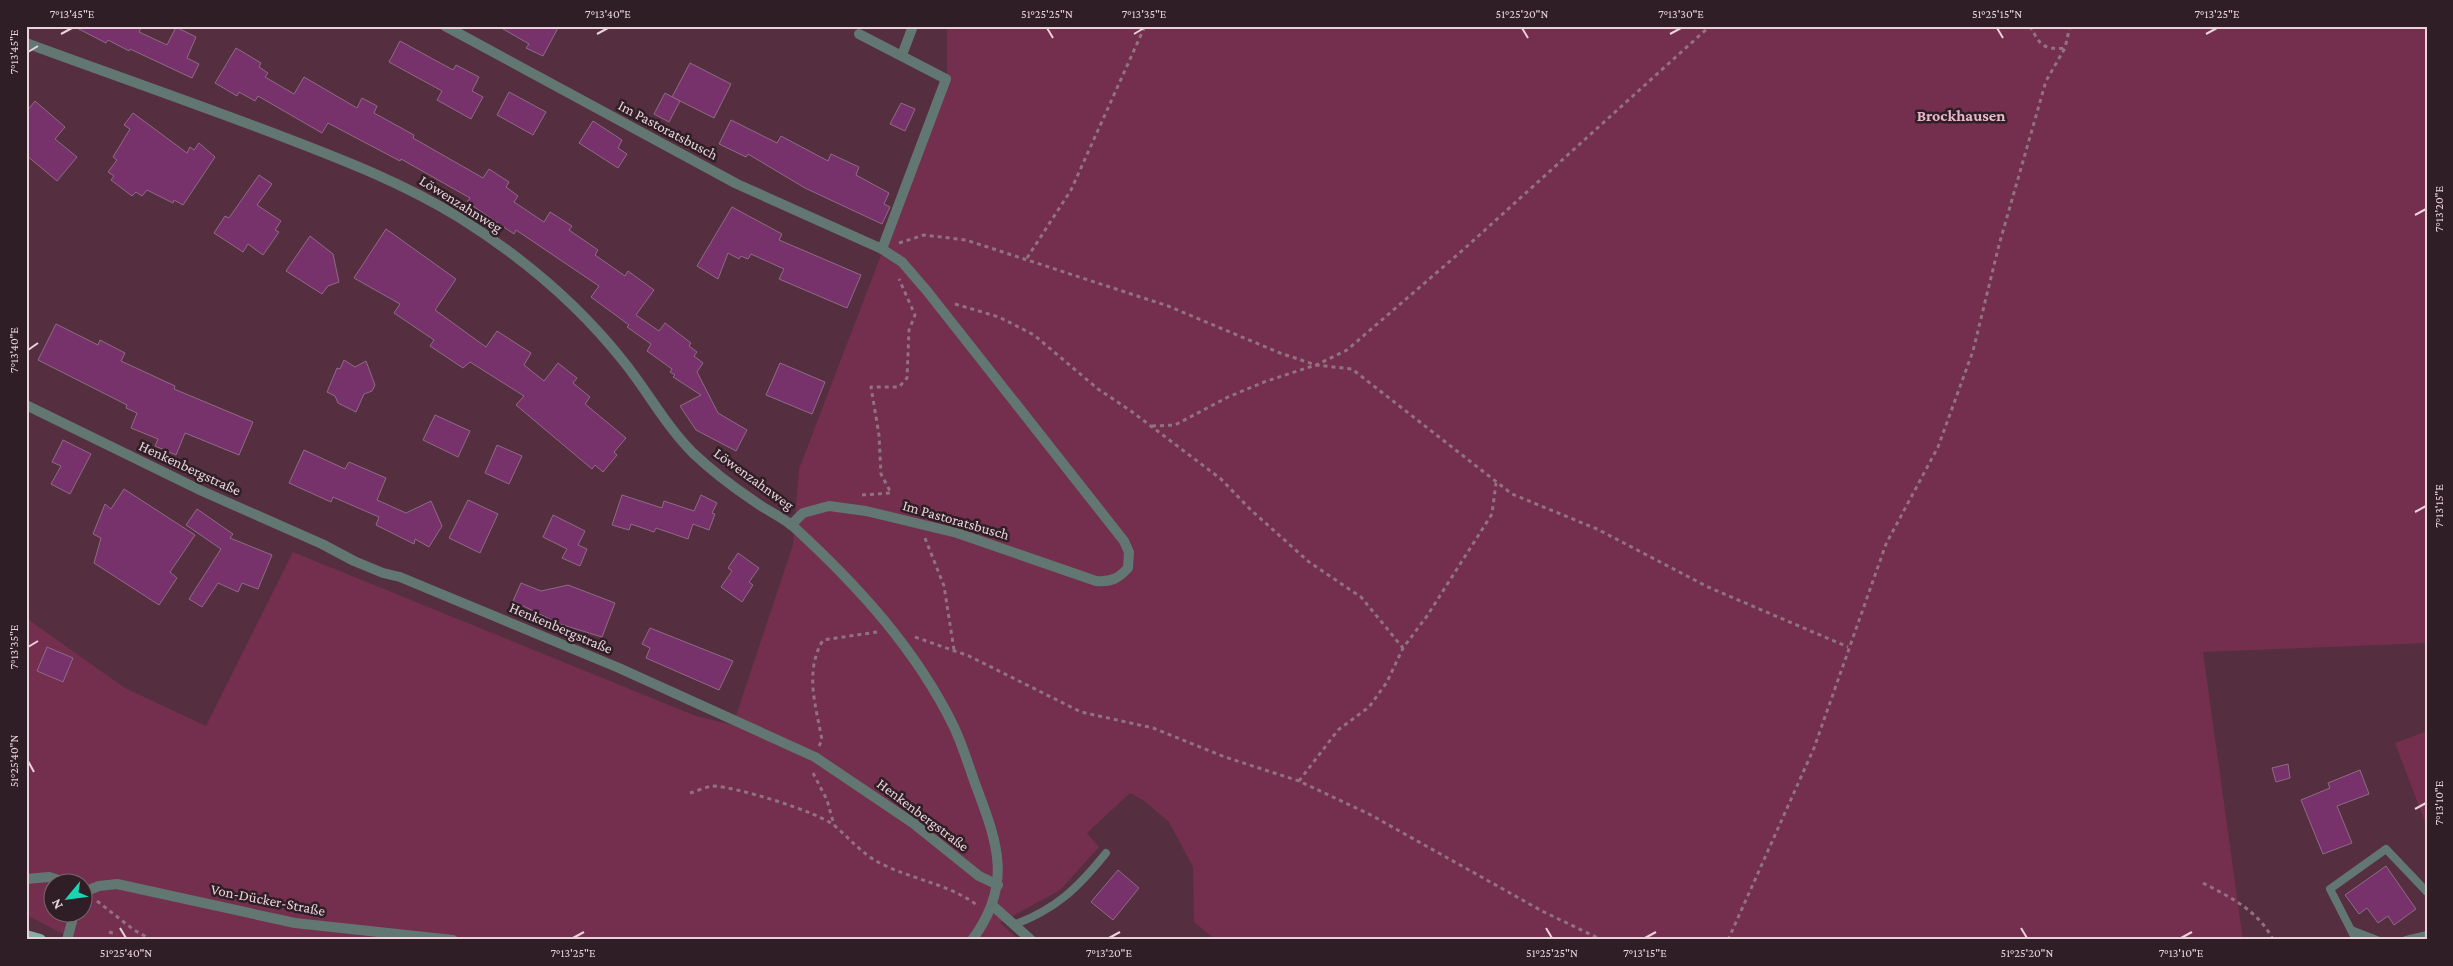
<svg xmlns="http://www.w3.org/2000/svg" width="2453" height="966" font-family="'Crimson Pro',serif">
<rect width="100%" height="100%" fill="#552f3f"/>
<!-- green -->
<g fill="#732f4d" fill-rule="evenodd">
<path d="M947,26H2427V643L2203,652L2243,940H1216L1194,922L1193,867L1169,822L1143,800L1130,793L1087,833L1099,847L1060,890L1000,923L1019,940H75L26,915V618L125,688L206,726L293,552L696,716L733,725L793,545L799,469L947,83ZM52,884H82V914H52Z"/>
<path d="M2427,731V827L2395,743Z"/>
</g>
<!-- building -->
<g fill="#77326b" stroke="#8e6b86">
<path d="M73,26H142L139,32L167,45L176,27L196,37L187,58L199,64L192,78L130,49L129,51L108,40L106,43Z"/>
<path d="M498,26H559L543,56L526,48L529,44Z"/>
<path d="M400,41L453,70L456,65L479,77L472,91L483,97L471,119L437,100L442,91L389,62Z"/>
<path d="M236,48L261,63L259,67L268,73L265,77L294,94L304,77L357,108L362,98L377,106L374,113L414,135L413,138L483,178L489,169L509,182L506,187L518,196L514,202L544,222L550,212L572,226L569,230L598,250L595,255L625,276L628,271L654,290L636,315L659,331L665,323L691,343L689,346L697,352L694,356L703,363L697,372L718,413L747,430L736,451L696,430L680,406L701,395L673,377L675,375L670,372L672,369L647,351L651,344L627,327L629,325L591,297L599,286L516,230L514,234L467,202L470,198L401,159L400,161L328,123L322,133L258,96L255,101L239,92L237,96L215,83Z"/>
<path d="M690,63L731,84L714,118L672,97Z"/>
<path d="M509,92L546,112L533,135L497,115Z"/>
<path d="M665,93L680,101L669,122L654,114Z"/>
<path d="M35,101L65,127L55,139L77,157L57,181L26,155V112Z"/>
<path d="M901,103L915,109L905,131L890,124Z"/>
<path d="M133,113L187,153L190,147L194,150L199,143L215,157L183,205L174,200L173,203L147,190L142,196L136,192L132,196L111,180L114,176L108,172L117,160L113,157L130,129L124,125Z"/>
<path d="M731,120L777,143L781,136L828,161L831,154L859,167L856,175L889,193L884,204L890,207L882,224L805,188L748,154L746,157L719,144Z"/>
<path d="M593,121L622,140L618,148L627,154L618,168L579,143Z"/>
<path d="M259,175L272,184L257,205L281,221L275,230L279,232L263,255L248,244L243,252L214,233L225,216L229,218Z"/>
<path d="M732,207L782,234L779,240L861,275L847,308L779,279L784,269L751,254L748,259L741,256L739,259L728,253L718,279L697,266Z"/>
<path d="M386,229L456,279L435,310L486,347L497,331L531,353L524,365L544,381L558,363L577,378L573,383L590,397L585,404L626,438L614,452L617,455L603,472L595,465L592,469L516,405L524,396L470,362L463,368L430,346L434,340L394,313L400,304L354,278Z"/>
<path d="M310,236L333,254L339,282L328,286L322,294L286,271Z"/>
<path d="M56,324L98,345L100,340L125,353L121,361L175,386L174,389L253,422L239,455L185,433L176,455L155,446L158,439L131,428L137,413L126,408L127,405L38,360Z"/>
<path d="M344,360L355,367L366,361L375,385L372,391L364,394L356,412L338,403L335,396L327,392L337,368L340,369Z"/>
<path d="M780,363L825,382L812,414L766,395Z"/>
<path d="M435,415L470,431L458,457L423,440Z"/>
<path d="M63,440L91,454L70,494L51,484L61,466L52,462Z"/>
<path d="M497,445L522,456L509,484L485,473Z"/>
<path d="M304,450L345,469L349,462L386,478L377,500L406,513L431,501L442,526L429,547L415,539L414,544L376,525L379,517L333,497L331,502L289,483Z"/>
<path d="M124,489L195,535L170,572L177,578L159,605L94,563L101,538L93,534L105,504L111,509Z"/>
<path d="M622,495L662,508L664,501L694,511L701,495L717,503L712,513L715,514L709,530L693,524L688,539L656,528L654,532L631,524L629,530L612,525Z"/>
<path d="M468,500L498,514L480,553L449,538Z"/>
<path d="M197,509L233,534L230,538L272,555L258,589L242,583L238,592L218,583L202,607L189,599L221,549L186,525Z"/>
<path d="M553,515L585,531L578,545L587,549L580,566L562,558L567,549L543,537Z"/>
<path d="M738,553L759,568L749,582L753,585L742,602L721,587L732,571L728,568Z"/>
<path d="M521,583L541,591L568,585L615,603L602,637L560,624L513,601Z"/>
<path d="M650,628L733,661L719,690L646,658L650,648L642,644Z"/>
<path d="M47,647L73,658L63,682L37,671Z"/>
<path d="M2288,764L2290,778L2276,782L2272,768Z"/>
<path d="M2360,770L2369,794L2337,806L2352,843L2323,854L2301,800L2330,788L2328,783Z"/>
<path d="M2386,866L2416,909L2394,925L2388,916L2378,923L2367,908L2359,914L2345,895Z"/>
<path d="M1118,870L1139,888L1113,920L1091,902Z"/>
</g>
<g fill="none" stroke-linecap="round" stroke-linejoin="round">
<!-- path -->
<g stroke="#92727f" stroke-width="3" stroke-dasharray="4 4" stroke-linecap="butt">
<path d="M2030,26C2040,45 2043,50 2065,48"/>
<path d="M899,243L924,235L966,240L1168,306L1280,353L1316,365L1352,369L1512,494L1597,529L1708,587L1848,647"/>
<path d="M1027,258L1071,190L1145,26"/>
<path d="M955,304L999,317L1034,335L1098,389L1131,411L1221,479L1251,510L1309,562L1361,597L1403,648"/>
<path d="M1152,426L1175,425L1228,397L1264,382L1316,365L1347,350L1464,249L1710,26"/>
<path d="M862,495L891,493L881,474L879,435L871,387H899L907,378L909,330L915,315L899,279"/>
<path d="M925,538L944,586L954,650"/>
<path d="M915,637L969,656L1081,712L1153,728L1225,757L1299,781L1371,815L1542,911L1602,940"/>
<path d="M819,746L822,740C816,706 804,672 823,640L877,632"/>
<path d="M813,773L827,800L834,825"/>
<path d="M1299,781L1338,730L1369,707L1387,682L1403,648L1427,616L1492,514L1496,483"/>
<path d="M690,793C697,791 706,787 712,786C734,786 819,812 835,826C852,841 865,857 886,866C916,880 950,885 977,905"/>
<path d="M2203,883C2230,897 2259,911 2273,940"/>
<path d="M97,901L134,930L152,940"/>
<path d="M109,932L117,934"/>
<path d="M1728,940L1814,748L1886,544L1938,447L1973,351L1999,245L2046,81L2065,48L2070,26"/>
</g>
<!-- lane -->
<g stroke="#627771" stroke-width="8">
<path d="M1013,925C1055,910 1078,888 1106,853"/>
<path d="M2351,930L2330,889L2386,849L2427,892"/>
<path d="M2356,940L2351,930L2377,940"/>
<path d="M2406,940L2427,935"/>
</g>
<!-- street -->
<g stroke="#627771" stroke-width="10">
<path d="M445,26L737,184L882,249L902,262L927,291L1124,541L1129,552L1128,568C1118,579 1111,582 1096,581L957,533L866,511L829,506L803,513L791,525"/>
<path d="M859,34L946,79L882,249"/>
<path d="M26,43C113,75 200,105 286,138C346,161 405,184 460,218C522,257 579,305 624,362C648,392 666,426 693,453C711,470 733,487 754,501C767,511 783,517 795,528C858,586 916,649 954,727C963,746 969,767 976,786C998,844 1013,885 972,940"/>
<path d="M902,55L913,26"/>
<path d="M26,405L202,491L322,544L354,561L383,573L400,577L619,668L815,757L913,823L979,876L998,885"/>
<path d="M26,879L49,877L72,884"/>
<path d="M82,896L86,891L99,886L117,884L295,923L453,940"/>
<path d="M992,905L1031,940"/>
<path d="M67,940L74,914"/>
</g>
<!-- primary -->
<path stroke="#84b0a3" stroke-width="12" d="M26,936L40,940"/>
</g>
<!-- ticks -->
<path fill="none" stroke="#ead2da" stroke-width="2" d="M1047,28L1053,38M1522,28L1528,38M1997,28L2003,38M61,34L72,28M597,34L608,28M1134,34L1144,28M1670,34L1681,28M2206,34L2217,28M28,52L38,46M2415,215L2426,209M28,350L38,343M2415,512L2426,506M28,647L38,641M28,761L34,772M2415,809L2426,803M120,928L126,938M1546,928L1552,938M2021,928L2027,938M573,938L584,932M1109,938L1120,932M1645,938L1656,932M2181,938L2192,932"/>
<g text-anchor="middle" stroke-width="5" stroke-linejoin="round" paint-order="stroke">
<!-- street labels -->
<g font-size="15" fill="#ead2da" stroke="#2f1e25">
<text transform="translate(668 130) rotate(28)" y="5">Im Pastoratsbusch</text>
<text transform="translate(461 204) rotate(32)" y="5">Löwenzahnweg</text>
<text transform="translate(190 468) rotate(25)" y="5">Henkenbergstraße</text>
<text transform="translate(754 479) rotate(36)" y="5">Löwenzahnweg</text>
<text transform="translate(956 520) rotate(16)" y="5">Im Pastoratsbusch</text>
<text transform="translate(561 628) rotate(23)" y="5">Henkenbergstraße</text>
<text transform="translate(923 815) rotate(37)" y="5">Henkenbergstraße</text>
<text transform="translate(268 900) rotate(11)" y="5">Von-Dücker-Straße</text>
</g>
<!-- neighbourhood labels -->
<g font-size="16" font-weight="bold" fill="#e7b8c9" stroke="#2f1e25">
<text x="1961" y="121">Brockhausen</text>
</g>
</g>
<!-- border -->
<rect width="2453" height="966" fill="none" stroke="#2f1e25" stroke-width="55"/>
<!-- north arrow -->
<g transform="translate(68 898) rotate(241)"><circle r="24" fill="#2f1e25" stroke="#7a666d"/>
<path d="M0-4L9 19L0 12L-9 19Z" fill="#1ad5b2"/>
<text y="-8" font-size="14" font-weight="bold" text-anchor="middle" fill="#ead2da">N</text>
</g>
<rect x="28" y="28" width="2398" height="910" fill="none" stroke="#ead2da" stroke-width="2"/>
<g font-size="12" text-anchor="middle" fill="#ead2da">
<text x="72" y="18">7°13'45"E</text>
<text x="608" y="18">7°13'40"E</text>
<text x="1047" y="18">51°25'25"N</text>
<text x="1144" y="18">7°13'35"E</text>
<text x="1522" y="18">51°25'20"N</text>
<text x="1681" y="18">7°13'30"E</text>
<text x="1997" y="18">51°25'15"N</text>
<text x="2217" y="18">7°13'25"E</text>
<text transform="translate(14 52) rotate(-90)" y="4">7°13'45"E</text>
<text transform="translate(2439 209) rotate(-90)" y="4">7°13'20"E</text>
<text transform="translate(14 350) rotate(-90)" y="4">7°13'40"E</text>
<text transform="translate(2439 506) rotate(-90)" y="4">7°13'15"E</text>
<text transform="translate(14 647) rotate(-90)" y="4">7°13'35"E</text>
<text transform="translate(14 761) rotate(-90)" y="4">51°25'40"N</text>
<text transform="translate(2439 803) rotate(-90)" y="4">7°13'10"E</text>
<text x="126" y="957">51°25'40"N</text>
<text x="573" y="957">7°13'25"E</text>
<text x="1109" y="957">7°13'20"E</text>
<text x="1552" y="957">51°25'25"N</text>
<text x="1645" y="957">7°13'15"E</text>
<text x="2027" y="957">51°25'20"N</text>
<text x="2181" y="957">7°13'10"E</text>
</g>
</svg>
